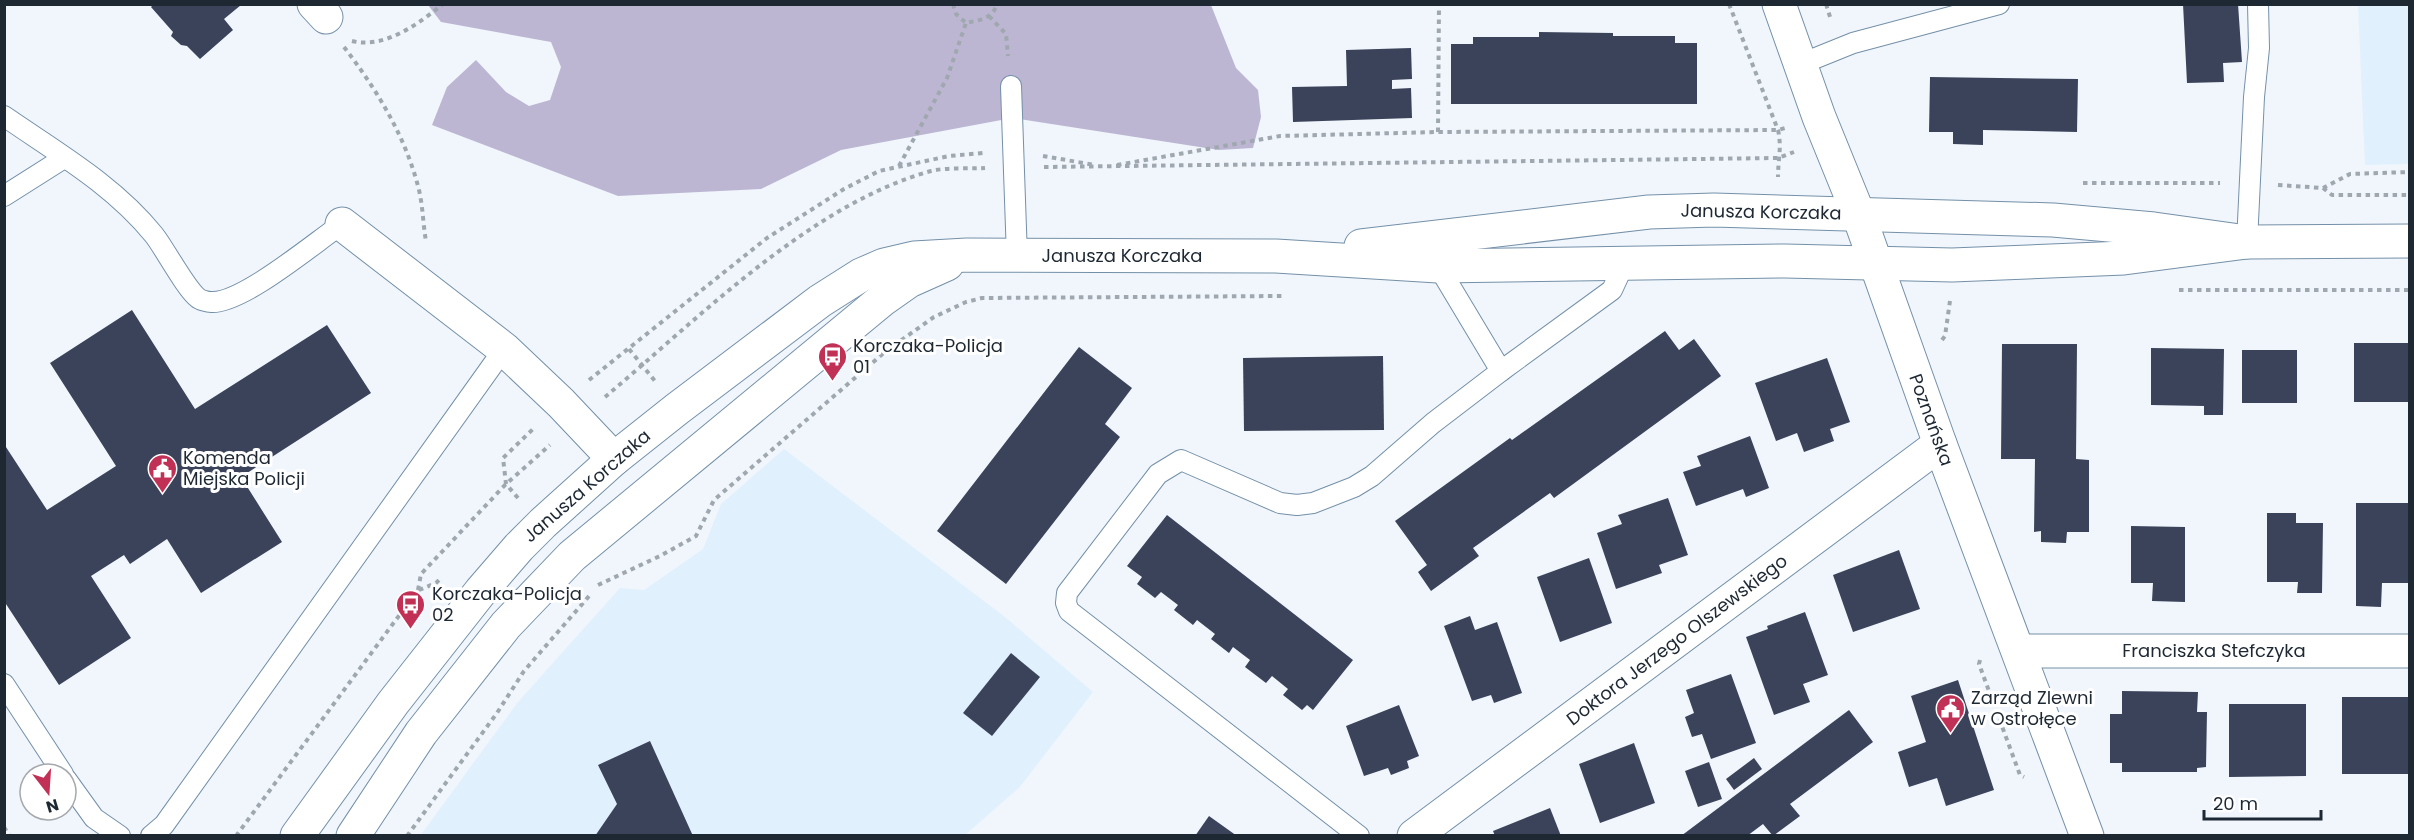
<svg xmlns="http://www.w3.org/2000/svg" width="2414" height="840" font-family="Poppins,sans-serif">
<rect width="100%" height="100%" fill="#f0f6fc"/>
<!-- built -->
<g fill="#e1f0fd">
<path d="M2358,5H2409V164L2365,165Z"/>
<path d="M784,449L1005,617L1093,692L1019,788L965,835L420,836L518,702L620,588L644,590L703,549L721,504Z"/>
</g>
<!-- forest -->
<path fill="#bcb6d3" d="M428,5H1211L1236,68L1258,90L1261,117L1253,148L1219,150L1012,118L841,150L761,189L618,196L432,125L447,87L476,60L506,92L529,106L550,100L561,67L551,42L441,22Z"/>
<!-- building -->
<g fill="#3b435a">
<path d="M2183,4H2238L2242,62L2223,63L2224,82L2187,83Z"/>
<path d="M153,5H241L224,19L233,30L200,59L187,46L181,45L171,36L173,32L151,7Z"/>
<path d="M1539,32L1613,33V36H1675V43H1697V104H1451V44H1473V37H1539Z"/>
<path d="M1411,48L1412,79L1392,80V89L1411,88L1412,118L1293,122L1292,87L1347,86L1346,50Z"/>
<path d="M1930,77L2078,79L2077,132L1983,130V145L1953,144V132H1929Z"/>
<path d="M132,310L195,409L327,325L371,393L241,477L282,542L201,593L167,539L130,564L124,555L91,576L131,638L59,685L4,601V444L47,510L116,466L50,363Z"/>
<path d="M1665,331L1679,350L1694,339L1721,376L1554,498L1550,493L1473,548L1479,556L1431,591L1418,572L1427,565L1395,521L1510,438L1512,440Z"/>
<rect x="2354" y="343" width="55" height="59"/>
<path d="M2002,344H2077L2076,459L2089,460V532H2067L2066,543L2041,542V531L2034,532L2035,459H2001Z"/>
<path d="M1079,347L1132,388L1105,424L1120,437L1006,584L937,531Z"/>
<path d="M2151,348L2224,349L2223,415H2204V406L2151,405Z"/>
<rect x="2242" y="350" width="55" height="53"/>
<path d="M1383,356L1384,430L1244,431L1243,358Z"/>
<path d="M1827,358L1850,422L1830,429L1834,441L1804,452L1797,433L1776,441L1755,383Z"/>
<path d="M1750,436L1769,488L1746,497L1743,489L1696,506L1683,472L1701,466L1697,456Z"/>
<path d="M1668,498L1688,555L1659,565L1662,573L1616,589L1597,533L1622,524L1618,515Z"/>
<path d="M2356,503H2409V583H2382L2381,607L2356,606Z"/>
<path d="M2267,513H2296V523H2323L2322,593H2297L2298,582H2267Z"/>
<path d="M1167,515L1353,660L1313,710L1307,705L1302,710L1283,695L1288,689L1272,676L1266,683L1245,667L1250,660L1233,647L1229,653L1211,639L1215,634L1197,620L1193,625L1174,610L1178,605L1161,592L1155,598L1137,584L1142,577L1127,566Z"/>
<path d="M2131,526L2185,527V602L2152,601L2153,583H2131Z"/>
<path d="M1899,550L1920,609L1853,632L1833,575Z"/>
<path d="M1589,558L1612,623L1560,642L1537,577Z"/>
<path d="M1805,612L1828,675L1803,684L1810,702L1774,715L1746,637L1768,629L1767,626Z"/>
<path d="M1470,616L1475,630L1497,622L1522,693L1494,703L1491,695L1472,701L1444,626Z"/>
<path d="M1011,653L1040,677L992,736L963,713Z"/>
<path d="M1731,674L1756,743L1711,759L1702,734L1692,737L1685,717L1694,713L1686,690Z"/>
<path d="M1958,680L1994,790L1946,806L1937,778L1909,787L1898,752L1926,742L1911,696Z"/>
<path d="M2122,691L2198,692L2197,712H2207L2206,767L2197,768V772H2122V763H2110V714H2122Z"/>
<rect x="2342" y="697" width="67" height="77"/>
<path d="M2229,704H2306V776L2229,777Z"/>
<path d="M1399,705L1419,756L1407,761L1409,768L1391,775L1388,768L1364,776L1346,726Z"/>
<path d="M1849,710L1873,742L1790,804L1800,816L1773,836L1763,824L1747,836H1681Z"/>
<path d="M650,741L693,836H595L617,804L598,765Z"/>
<path d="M1634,743L1655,803L1600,823L1579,764Z"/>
<path d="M1754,758L1762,769L1734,790L1726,779Z"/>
<path d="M1709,762L1722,799L1698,807L1685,771Z"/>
<path d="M1550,808L1561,836H1495L1493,831Z"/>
<path d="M1209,816L1237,836H1195Z"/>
</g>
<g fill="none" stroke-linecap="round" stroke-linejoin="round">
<defs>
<g id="service">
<path d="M1801,64L1853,43L1999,4"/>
<path d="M1011,86L1017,257"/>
<path d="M4,116C56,152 114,185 154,235C165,249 186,289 198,298C200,300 208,302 211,302C242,304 314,243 342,224"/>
<path d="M4,196L64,158"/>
<path d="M2247,242L2254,97L2259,48L2258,4"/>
<path d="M1438,266L1501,371"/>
<path d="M4,684L63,774"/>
<path d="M66,779L94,818L120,836"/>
<path d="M151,836L164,825L504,349"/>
<path d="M1359,836L1069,611L1066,603L1067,593L1158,474L1181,460L1280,503L1297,505L1313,503L1354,487L1372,476L1433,423L1501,371L1612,290L1624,264"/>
</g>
<g id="minor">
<path d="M314,4L326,17"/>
<path d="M1779,4L1819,117L1858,213L1940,444L2087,836"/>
<path d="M342,224L504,349L561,403L614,459"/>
<path d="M2019,651H2410"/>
<path d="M1414,836L1940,444"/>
</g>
<g id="tertiary">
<path d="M1361,246L1649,212L1714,210L2053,220L2154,229L2247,242L2410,241"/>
<path d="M297,836L393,703L481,591L519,547L543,523L614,459L677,409L820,301L861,275L884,265L914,258L967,255L1276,256L1438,266L1785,261L1952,265L2124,258L2247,242"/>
<path d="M353,836L421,733L506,625L572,556L882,300L909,281L947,264"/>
</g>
</defs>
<!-- service casing -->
<use href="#service" stroke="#7490a8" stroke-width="22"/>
<!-- minor casing -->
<use href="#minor" stroke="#7490a8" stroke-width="35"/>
<!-- tertiary casing -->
<use href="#tertiary" stroke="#7490a8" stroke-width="35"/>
<!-- path -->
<g stroke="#a0a8af" stroke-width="4" stroke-dasharray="4.5 4.5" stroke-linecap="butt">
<path d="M953,4L956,14L966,23C979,20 993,19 997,4"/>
<path d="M1729,4L1778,130C1782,148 1778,159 1778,177"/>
<path d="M1826,4L1831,20"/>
<path d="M989,16L1006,34L1008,56"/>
<path d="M352,41C385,49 418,24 443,4"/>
<path d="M344,47C377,90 406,137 419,190C423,207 423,225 426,241"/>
<path d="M1438,132L1439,4"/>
<path d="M1043,156L1095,165"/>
<path d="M1117,165L1280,136L1438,132L1778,130L1785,128"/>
<path d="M899,166L947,78L966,23"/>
<path d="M1044,167L1778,158L1794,152"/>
<path d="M2083,183H2220"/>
<path d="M2278,185L2323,188L2350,174L2410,172"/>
<path d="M2323,188L2332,195H2410"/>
<path d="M2179,290H2410"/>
<path d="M1942,340L1945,336L1950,301"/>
<path d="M629,349L655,381"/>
<path d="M589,380L767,238L844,189L879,171L949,156L983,153"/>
<path d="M605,397C699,318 811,204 931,171C948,167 968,169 985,168"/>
<path d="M518,498L506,484L503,458L534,428"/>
<path d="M598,585L660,556L696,536L714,500L886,351L934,317L966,302L982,298L1282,296"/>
<path d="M419,590L436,583L441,578"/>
<path d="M1980,660L1979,664L2020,775L2024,777"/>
<path d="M4,827L10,836"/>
<path d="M236,836L418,590L421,574L506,484L550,445"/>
<path d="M407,836L497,713L524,671L590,595"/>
</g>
<!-- service -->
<use href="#service" stroke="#fff" stroke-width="20"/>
<!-- minor -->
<use href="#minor" stroke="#fff" stroke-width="33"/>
<!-- tertiary -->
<use href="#tertiary" stroke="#fff" stroke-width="33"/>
</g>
<!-- icons -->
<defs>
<symbol id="bus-pin" viewBox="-11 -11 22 30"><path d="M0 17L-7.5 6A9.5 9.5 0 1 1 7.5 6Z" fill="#c13155" stroke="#fff"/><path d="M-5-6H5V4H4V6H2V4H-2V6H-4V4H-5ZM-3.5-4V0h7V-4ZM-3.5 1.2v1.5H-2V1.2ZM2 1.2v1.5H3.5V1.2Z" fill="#fff"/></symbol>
<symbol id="civic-pin" viewBox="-11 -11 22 30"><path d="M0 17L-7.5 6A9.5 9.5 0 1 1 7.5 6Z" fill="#c13155" stroke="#fff"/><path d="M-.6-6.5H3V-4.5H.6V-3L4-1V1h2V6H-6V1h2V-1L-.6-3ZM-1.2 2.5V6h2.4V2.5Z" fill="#fff"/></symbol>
</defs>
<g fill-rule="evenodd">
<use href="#bus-pin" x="816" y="340" width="33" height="45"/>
<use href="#civic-pin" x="146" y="452" width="33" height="45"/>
<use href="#bus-pin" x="394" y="588" width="33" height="45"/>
<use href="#civic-pin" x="1934" y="692" width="33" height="45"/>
</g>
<g text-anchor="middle" stroke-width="6" stroke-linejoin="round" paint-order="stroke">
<!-- street labels -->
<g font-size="18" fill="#1d2832" stroke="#fff">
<text transform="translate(1761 212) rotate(1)" y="6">Janusza Korczaka</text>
<text x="1122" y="262">Janusza Korczaka</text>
<text transform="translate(1931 420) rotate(70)" y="6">Poznańska</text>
<text transform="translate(587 486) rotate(-41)" y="6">Janusza Korczaka</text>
<text transform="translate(1677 640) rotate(-37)" y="6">Doktora Jerzego Olszewskiego</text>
<text x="2214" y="657">Franciszka Stefczyka</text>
</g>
<!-- poi labels -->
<g font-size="18" fill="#1d2832" stroke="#fff" text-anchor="start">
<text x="853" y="352">Korczaka-Policja<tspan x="853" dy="21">01</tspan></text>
<text x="183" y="464">Komenda<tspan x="183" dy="21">Miejska Policji</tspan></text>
<text x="432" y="600">Korczaka-Policja<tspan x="432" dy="21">02</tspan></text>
<text x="1971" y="704">Zarząd Zlewni<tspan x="1971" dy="21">w Ostrołęce</tspan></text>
</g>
</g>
<!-- border -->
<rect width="2414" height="840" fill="none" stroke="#1d2832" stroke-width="12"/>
<!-- north arrow -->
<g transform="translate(48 792) rotate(163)"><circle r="28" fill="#ffffff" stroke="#a5a9ad" stroke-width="1.5"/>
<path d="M0-4.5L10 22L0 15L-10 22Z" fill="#c13155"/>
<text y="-9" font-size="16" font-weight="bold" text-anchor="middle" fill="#1d2832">N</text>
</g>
<!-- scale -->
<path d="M2204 810v9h117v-9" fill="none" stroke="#1d2832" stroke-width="3"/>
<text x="2213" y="810" font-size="18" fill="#1d2832" stroke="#ffffff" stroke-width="4.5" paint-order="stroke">20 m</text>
</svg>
